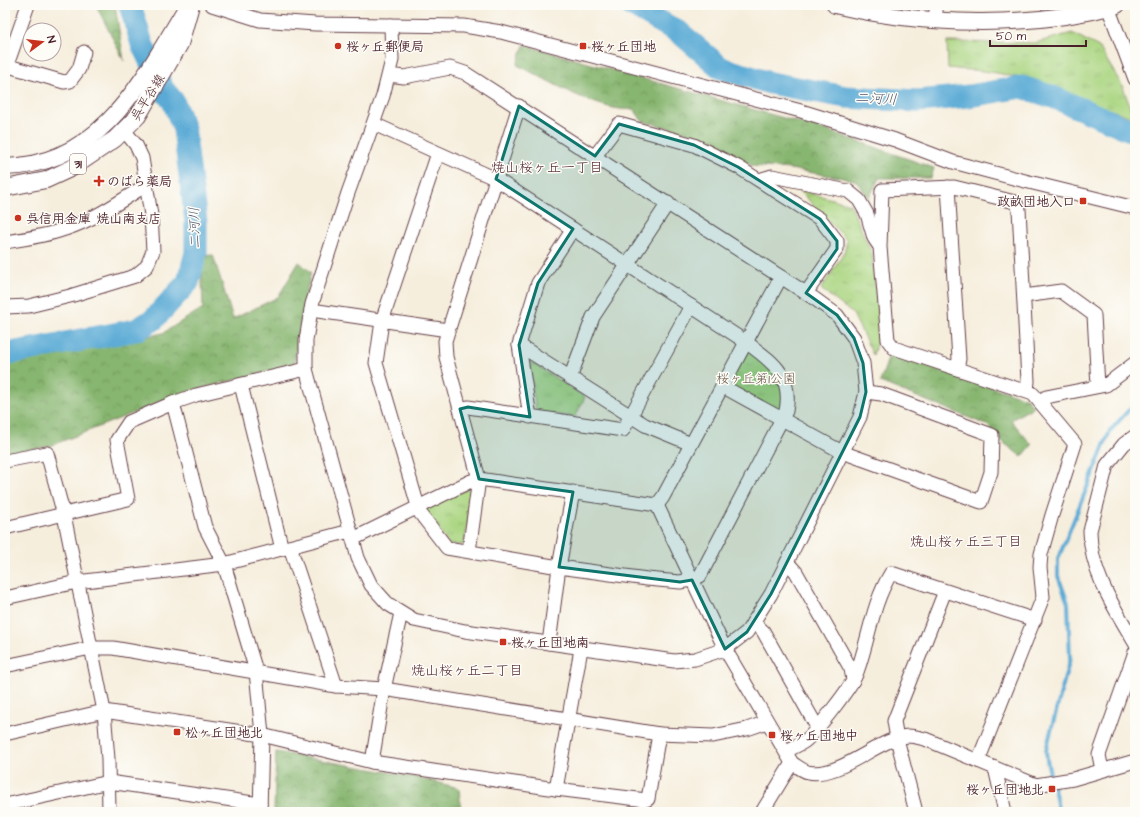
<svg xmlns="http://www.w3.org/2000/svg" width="1140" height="817" font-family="'Architects Daughter','Klee One',sans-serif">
<defs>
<pattern id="grass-tufts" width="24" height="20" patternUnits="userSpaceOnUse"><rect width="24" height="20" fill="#aad581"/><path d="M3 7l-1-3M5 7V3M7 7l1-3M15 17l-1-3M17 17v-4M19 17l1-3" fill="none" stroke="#94b670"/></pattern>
<pattern id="forest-crowns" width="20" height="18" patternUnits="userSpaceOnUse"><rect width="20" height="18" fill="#87b66f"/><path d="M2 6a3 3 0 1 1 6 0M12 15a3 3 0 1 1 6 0" fill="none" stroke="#70935b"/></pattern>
</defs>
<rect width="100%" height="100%" fill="#fdfcf7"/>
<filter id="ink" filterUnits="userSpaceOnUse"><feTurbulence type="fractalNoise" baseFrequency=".025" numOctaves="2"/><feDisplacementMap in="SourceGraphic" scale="8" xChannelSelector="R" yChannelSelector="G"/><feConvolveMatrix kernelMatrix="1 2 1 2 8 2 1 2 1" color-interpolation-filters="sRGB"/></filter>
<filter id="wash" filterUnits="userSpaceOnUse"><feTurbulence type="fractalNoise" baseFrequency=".012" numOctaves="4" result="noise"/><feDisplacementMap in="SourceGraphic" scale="16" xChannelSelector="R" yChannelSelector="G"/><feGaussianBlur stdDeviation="0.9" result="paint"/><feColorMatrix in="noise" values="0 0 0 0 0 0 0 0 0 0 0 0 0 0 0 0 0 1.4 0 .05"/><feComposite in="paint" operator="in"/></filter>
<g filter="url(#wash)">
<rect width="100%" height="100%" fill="#f6eedd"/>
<!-- grass -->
<g fill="url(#grass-tufts)" stroke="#7a7a56">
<path d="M1072,33L1099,47L1123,87L1134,118C1089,103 1044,82 997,73C981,70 964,70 948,68L947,42L1035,43Z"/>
<path d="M799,190L850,204L872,254L880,331L873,355L853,314L821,289L844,253L847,240Z"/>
<path d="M748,348L770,366L785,388L781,413L727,384Z"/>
<path d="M529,361L585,397L575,417L536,412Z"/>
<path d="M474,486L464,545H449L423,509Z"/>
</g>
<!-- forest -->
<g fill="url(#forest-crowns)" stroke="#686a4d">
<path d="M96,5H115L124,61Z"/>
<path d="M524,45L826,130L934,168L931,178H879L869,198L855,180L790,169L753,166L685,132L642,121L634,109C601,114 547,79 517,65Z"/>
<path d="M213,255L233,319L278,297L299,262L311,272L301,318L294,365L187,392L50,446L5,454V360L34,359L163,333L203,308L201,256Z"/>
<path d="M890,353L1028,399L1033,407L1011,420L1032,445L1022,457L1004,443L987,425L880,382Z"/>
<path d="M276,752L415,777L459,788L461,812H274Z"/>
</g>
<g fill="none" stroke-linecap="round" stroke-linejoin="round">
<!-- stream -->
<path stroke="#5aaad5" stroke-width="4" d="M1058,812C1057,789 1047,774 1046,750L1070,658L1068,603L1058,576V559L1110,431L1135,403"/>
<!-- river -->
<g stroke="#5aaad5" stroke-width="23">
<path d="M631,5L680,33L721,68L770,83L846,97L918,101L969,96L1022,87L1053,97L1135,132"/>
<path d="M5,354L136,330L153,320L188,282L196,253V222L184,129L173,101L163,89L142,44L130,5"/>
</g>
</g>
</g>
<g filter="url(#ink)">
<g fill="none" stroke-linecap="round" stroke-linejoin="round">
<defs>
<g id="minor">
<path d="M212,5L260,20L315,24L464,26L501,32L801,111L895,140L953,162L1025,181L1135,208"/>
<path d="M936,5V21"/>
<path d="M1108,7L1135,79"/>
<path d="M5,65L64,82L70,81L79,69L84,52"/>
<path d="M7,65L28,5"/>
<path d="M389,75L404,77L450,68L465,73L815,299L837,315L854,338L863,363L866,392L860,417L771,594L747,632L725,649L695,659L674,661L465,631L414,620L388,604L371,585L358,558L306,369V340L312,304L348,193L383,96L392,60L391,25"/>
<path d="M519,106L445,341L446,357L479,479L657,505L663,497L781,277"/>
<path d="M374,124L496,179L746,342C772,362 793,374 786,411L700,576L692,580L680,582L647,579L559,567L447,548L420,513L376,363L382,321L438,153"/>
<path d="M595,156L619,124L694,145L738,167L820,219L837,241V249L806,293"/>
<path d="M759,180L772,176L848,191L859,200L867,214L874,238L878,244"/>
<path d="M948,187L959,359L957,369"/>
<path d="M5,242C25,239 46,236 65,229C94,220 121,201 146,185"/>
<path d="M1024,296L1061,291L1094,315L1098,386"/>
<path d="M5,307L29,306L70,296L135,276L147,266L153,251L151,215L142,158L136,145L124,130"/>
<path d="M311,310L448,330"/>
<path d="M519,345L645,425L691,444"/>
<path d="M570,378L593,317L668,203"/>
<path d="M241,385L282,549"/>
<path d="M722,386L842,452L981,502L991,472L992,435L881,394L866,392"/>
<path d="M173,403L205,527L224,564L256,671L262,735L260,812"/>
<path d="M1041,403L1046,397L1106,385L1135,363"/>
<path d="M460,409L468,407L623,430L691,306"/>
<path d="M530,417L519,345L538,283L573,229"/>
<path d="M1135,436L1124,444L1107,465L1090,531C1090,572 1115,609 1135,643"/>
<path d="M5,461L47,453L64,515L104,711L108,759L109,812"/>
<path d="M657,505L725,649L792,763C797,766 803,771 808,772C841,779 879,737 909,736C914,736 920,738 925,739L1036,785L1073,779L1135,761"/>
<path d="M5,528L128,499L117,440L129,422L173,403L196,395L306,369"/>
<path d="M353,539L471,481L479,479L469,551"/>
<path d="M290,547L336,686"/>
<path d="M787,562L796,572L851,669L853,680"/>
<path d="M5,598L77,582L224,564L350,531"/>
<path d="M753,622L763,631L817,727"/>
<path d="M549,643L559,567L573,492"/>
<path d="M5,666L91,648H113L336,686L384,689L659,734"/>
<path d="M5,734L104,711L262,735L372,762L556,789L646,800L648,799L659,734L713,736L747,729L767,722"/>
<path d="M786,751C792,748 799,745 805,741C815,733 854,684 857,672C869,639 872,604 891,573L1035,620"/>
<path d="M978,761L1043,597L1040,567L1041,554L1052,515L1075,444L1033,394L894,348L888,340L880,247L882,190L954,187L1015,202L1019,209L1028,381L1027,391"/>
<path d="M372,762L384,689L401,613"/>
<path d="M995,768L1005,812"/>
<path d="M1102,770L1099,755L1135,652"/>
<path d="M556,789L581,649"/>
<path d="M5,805L109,782L260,804"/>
<path d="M762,812L792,763"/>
<path d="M916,812L897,739L894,721L945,591"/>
</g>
<g id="major">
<path d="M835,5C923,26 1030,29 1117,5"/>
<path d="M5,167C99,165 140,85 183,13"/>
<path d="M5,188L46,180L72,168L115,139L138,116L180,44L191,5"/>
</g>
</defs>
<!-- minor casing -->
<use href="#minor" stroke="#643e46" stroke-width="15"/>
<!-- major casing -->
<use href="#major" stroke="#643e46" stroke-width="18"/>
<!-- minor -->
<use href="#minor" stroke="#fff" stroke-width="13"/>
<!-- major -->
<use href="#major" stroke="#fff" stroke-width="16"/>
</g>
</g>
<!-- marked area -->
<path fill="#0f766e" fill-opacity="0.2" stroke="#0f766e" stroke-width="3" stroke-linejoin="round" d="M519,106L595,156L619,124L694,145L738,167L820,219L837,241V249L806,293L837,315L854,338L863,363L866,392L860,417L771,594L747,632L725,649L692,580L680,582L559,567L573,492L479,479L460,409L468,407L530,417L519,345L538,283L573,229L496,179Z"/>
<!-- markers -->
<g fill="#c8321e" stroke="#fdfcf7" stroke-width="1.5">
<circle cx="338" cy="46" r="4"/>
<rect x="579" y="42" width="8" height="8" rx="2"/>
<path d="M97 175h4v4h4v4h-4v4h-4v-4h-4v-4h4z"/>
<rect x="1079" y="197" width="8" height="8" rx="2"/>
<circle cx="18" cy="218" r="4"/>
<rect x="499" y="638" width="8" height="8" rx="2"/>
<rect x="173" y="728" width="8" height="8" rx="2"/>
<rect x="768" y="731" width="8" height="8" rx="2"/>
<rect x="1048" y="785" width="8" height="8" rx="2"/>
</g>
<g text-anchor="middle" stroke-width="3" stroke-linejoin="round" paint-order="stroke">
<!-- shield labels -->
<rect fill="#fdfcf7" stroke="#806168" stroke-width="1" x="70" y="154" width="16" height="20" rx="3"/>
<g font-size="12" font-weight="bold" fill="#4a1f2b">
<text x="78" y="168">31</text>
</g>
<!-- poi labels -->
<g font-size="13" font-weight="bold" fill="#4a1f2b" stroke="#fdfcf7" text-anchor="start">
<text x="346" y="51">桜ヶ丘郵便局</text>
<text x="591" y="51">桜ヶ丘団地</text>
<text x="107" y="186">のばら薬局</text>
<text x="1075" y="206" text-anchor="end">政畝団地入口</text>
<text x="26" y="223">呉信用金庫 焼山南支店</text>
<text x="511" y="647">桜ヶ丘団地南</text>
<text x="185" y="737">松ヶ丘団地北</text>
<text x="780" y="740">桜ヶ丘団地中</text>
<text x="1044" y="794" text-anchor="end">桜ヶ丘団地北</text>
</g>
<!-- street labels -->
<g font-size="13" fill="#4a1f2b" stroke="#fdfcf7">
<text transform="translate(147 97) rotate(-58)" y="5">呉平谷線</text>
</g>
<!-- park labels -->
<g font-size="13" fill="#675645" stroke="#fdfcf7">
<text x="756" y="383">桜ヶ丘第1公園</text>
</g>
<!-- water labels -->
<g font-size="14" font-style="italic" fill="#50576f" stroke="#fdfcf7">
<text transform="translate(876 98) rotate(3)" y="5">二河川</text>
<text transform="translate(194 228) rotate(-92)" y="5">二河川</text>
</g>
<!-- neighbourhood labels -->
<g font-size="14" fill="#4a1f2b" stroke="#fdfcf7">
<text x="547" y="172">焼山桜ヶ丘一丁目</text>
<text x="966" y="546">焼山桜ヶ丘三丁目</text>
<text x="467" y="675">焼山桜ヶ丘二丁目</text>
</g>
</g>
<!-- margin -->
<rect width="1140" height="817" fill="none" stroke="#fdfcf7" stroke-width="20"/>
<!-- north arrow -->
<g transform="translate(42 42) rotate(75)"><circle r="19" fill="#fdfcf7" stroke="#b5a4a5"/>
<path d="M0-3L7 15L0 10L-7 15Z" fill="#c8321e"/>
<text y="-6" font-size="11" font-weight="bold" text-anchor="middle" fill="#4a1f2b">N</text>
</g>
<!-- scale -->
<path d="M990 40v6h96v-6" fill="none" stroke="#4a1f2b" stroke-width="2"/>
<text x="996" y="40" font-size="12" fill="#4a1f2b" stroke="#fdfcf7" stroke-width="3" paint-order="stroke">50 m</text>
</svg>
